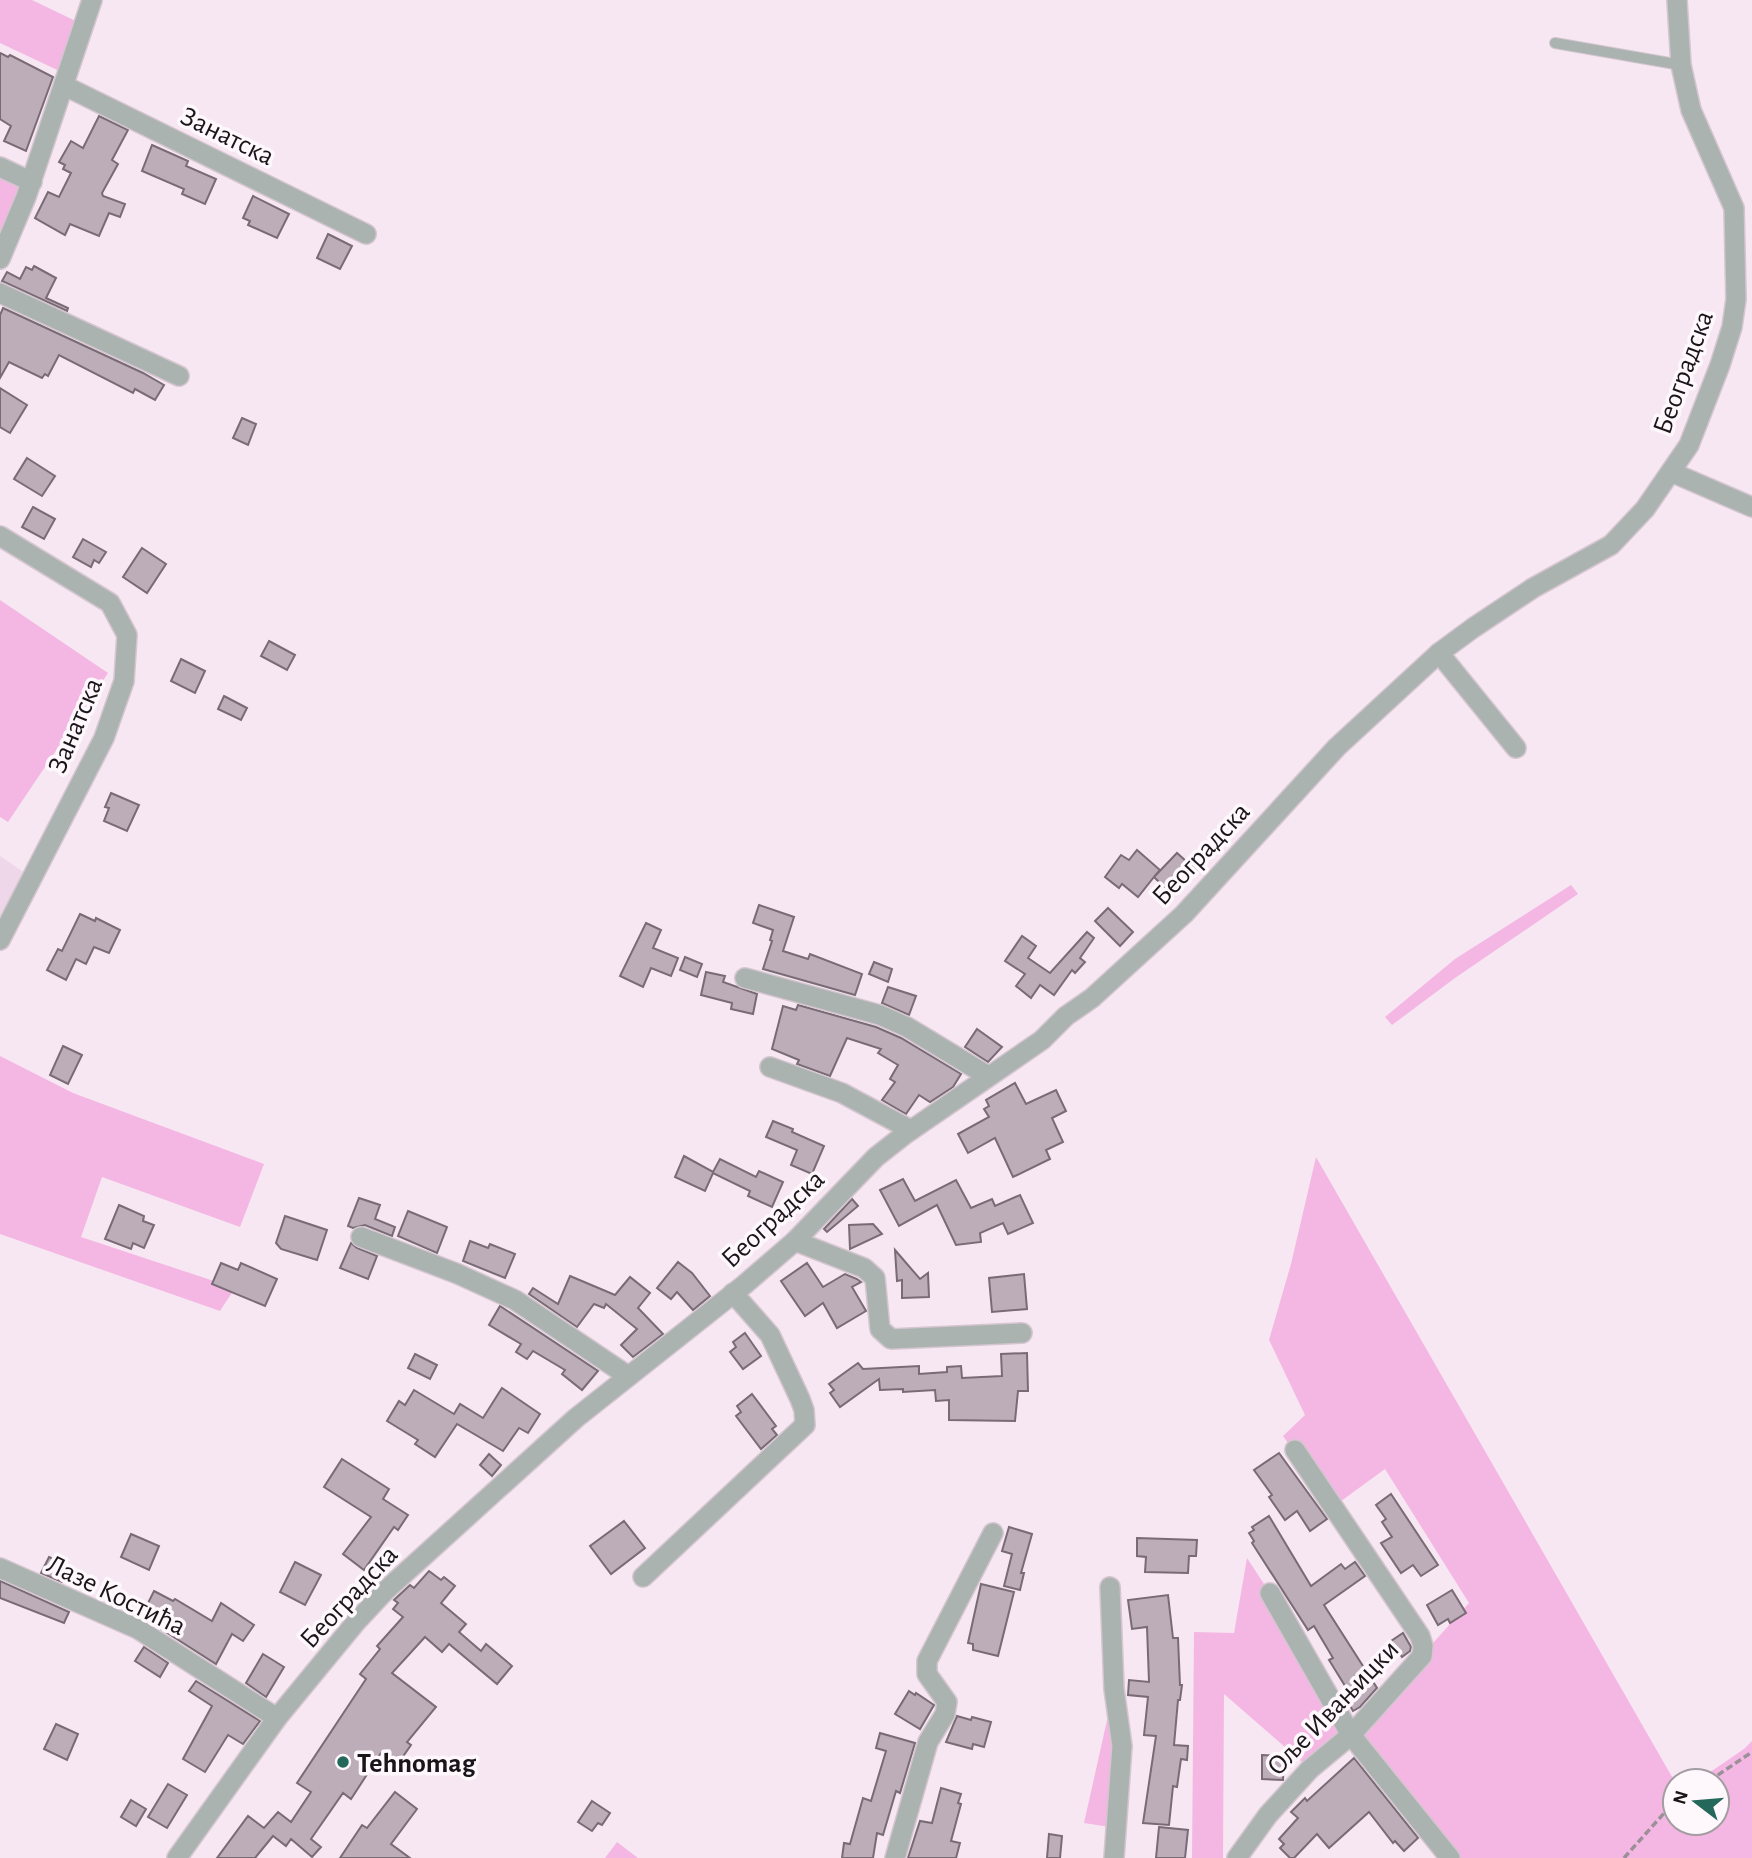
<svg xmlns="http://www.w3.org/2000/svg" width="1752" height="1858" font-family="'Alegreya Sans',sans-serif">
<rect width="100%" height="100%" fill="#f7e7f2"/>
<!-- built -->
<path fill="#eed7e8" d="M0,856L32,878L0,940Z"/>
<!-- green -->
<g fill="#f4b7e4">
<path d="M0,0H32L84,25L68,75L0,43Z"/>
<path d="M0,167L32,182L0,239Z"/>
<path d="M0,600L108,673L8,822L0,817Z"/>
<path d="M1571,885L1578,894L1455,978L1392,1025L1385,1017L1455,959Z"/>
<path d="M0,1056L73,1093L264,1164L240,1227L102,1177L81,1237L235,1288L220,1311L0,1234Z"/>
<path d="M1316,1157L1675,1782V1823H1717V1781H1697L1744,1749L1752,1741V1858H1450L1351,1735L1310,1769L1224,1694L1223,1858H1192L1194,1632L1234,1633L1247,1558L1270,1593L1351,1734L1469,1603L1385,1469L1333,1507L1283,1436L1305,1415L1269,1340L1291,1264Z"/>
<path d="M1114,1689L1116,1828L1084,1823Z"/>
<path d="M617,1842L638,1858H605Z"/>
</g>
<!-- building -->
<g fill="#bcadb8" stroke="#796b75" stroke-width="2">
<path d="M0,53L8,57L10,55L53,77L26,151L4,141L11,126L0,119Z"/>
<path d="M99,116L128,130L112,160L118,164L102,193L103,196L125,204L120,217L109,213L99,236L70,224L65,235L35,218L48,192L59,197L71,173L63,169L65,165L59,162L71,141L83,148Z"/>
<path d="M152,145L188,161L186,166L216,179L205,204L182,194L184,189L142,171Z"/>
<path d="M253,196L289,214L277,238L248,225L250,221L243,218Z"/>
<path d="M328,234L352,246L340,269L317,258Z"/>
<path d="M34,266L56,278L46,298L68,308L67,311L2,281L7,272L20,279L26,267L32,270Z"/>
<path d="M3,308L143,373L164,385L155,400L135,389L133,393L59,355L48,376L45,374L42,378L9,362L0,378V315Z"/>
<path d="M0,388L27,405L10,433L0,427Z"/>
<path d="M242,418L256,424L248,445L233,438Z"/>
<path d="M27,458L55,476L42,496L14,479Z"/>
<path d="M33,507L55,519L44,539L22,527Z"/>
<path d="M83,539L106,552L99,563L94,560L91,567L73,557Z"/>
<path d="M142,548L166,564L147,593L123,577Z"/>
<path d="M269,641L295,655L287,670L261,656Z"/>
<path d="M181,659L205,671L195,693L171,681Z"/>
<path d="M224,696L247,708L241,720L218,709Z"/>
<path d="M111,793L139,805L127,831L104,821L109,808L105,807Z"/>
<path d="M1137,850L1160,870L1154,877L1177,853L1197,871L1173,896L1154,877L1138,897L1122,884L1119,888L1105,877L1121,855L1129,860Z"/>
<path d="M759,905L794,917L783,951L808,959L810,954L862,974L855,995L763,969L772,941L770,940L773,930L753,923Z"/>
<path d="M1108,908L1133,932L1120,946L1095,921Z"/>
<path d="M80,914L95,921L96,918L120,930L109,953L94,947L86,964L76,959L66,980L47,970L58,949L62,951Z"/>
<path d="M646,923L661,930L653,948L678,958L671,976L651,968L643,987L620,976Z"/>
<path d="M1087,932L1094,938L1080,958L1085,962L1075,973L1072,970L1054,995L1040,985L1031,998L1016,986L1025,974L1005,961L1022,936L1036,946L1028,958L1050,973Z"/>
<path d="M685,957L702,964L697,977L680,970Z"/>
<path d="M874,962L892,969L888,982L869,974Z"/>
<path d="M706,972L725,976L723,982L757,994L753,1014L731,1009L732,1003L701,995Z"/>
<path d="M888,987L916,996L909,1015L882,1003Z"/>
<path d="M798,1005L876,1027L901,1038L961,1074L953,1087L930,1102L919,1095L906,1114L882,1100L895,1082L890,1079L898,1065L878,1053L881,1049L847,1038L830,1076L797,1064L799,1060L772,1049L783,1006L796,1010Z"/>
<path d="M977,1029L1002,1047L988,1062L965,1047Z"/>
<path d="M63,1046L82,1055L68,1084L50,1075Z"/>
<path d="M1015,1083L1026,1104L1056,1090L1066,1111L1052,1118L1063,1142L1046,1150L1050,1159L1013,1177L995,1138L968,1153L958,1134L989,1117L984,1109L989,1106L986,1100Z"/>
<path d="M773,1121L793,1129L792,1132L824,1146L812,1174L791,1165L797,1150L766,1137Z"/>
<path d="M684,1156L713,1172L720,1159L756,1177L759,1171L783,1182L772,1207L748,1196L750,1191L713,1173L705,1191L675,1177Z"/>
<path d="M903,1179L915,1201L956,1180L971,1208L992,1199L995,1206L1020,1195L1033,1223L1008,1234L1003,1223L980,1233L981,1242L956,1245L937,1205L899,1226L880,1190Z"/>
<path d="M359,1198L380,1205L375,1219L395,1227L392,1236L365,1225L353,1228L348,1226Z"/>
<path d="M852,1199L858,1206L827,1232L824,1229Z"/>
<path d="M119,1205L144,1216L143,1221L154,1225L144,1248L133,1243L131,1249L105,1239Z"/>
<path d="M408,1211L447,1227L437,1253L398,1236Z"/>
<path d="M285,1216L327,1230L317,1260L281,1249L276,1243Z"/>
<path d="M873,1224L882,1234L850,1249L849,1225Z"/>
<path d="M470,1241L488,1248L490,1244L515,1254L505,1278L463,1261Z"/>
<path d="M351,1243L357,1248L377,1256L368,1279L340,1268Z"/>
<path d="M895,1250L920,1279L928,1273L929,1297L902,1298V1280L897,1281Z"/>
<path d="M678,1262L692,1273L710,1296L693,1310L677,1292L671,1299L657,1288Z"/>
<path d="M221,1263L238,1270L241,1263L277,1279L265,1306L212,1284Z"/>
<path d="M807,1263L823,1287L845,1274L857,1279L861,1282L852,1287L866,1311L837,1328L823,1303L805,1316L781,1281Z"/>
<path d="M1024,1274L1027,1309L992,1312L989,1278Z"/>
<path d="M570,1276L615,1295L630,1277L650,1293L638,1308L663,1334L633,1357L621,1345L637,1329L606,1304L604,1308L594,1304L577,1327L529,1294L533,1288L558,1304Z"/>
<path d="M500,1306L598,1371L582,1390L562,1374L565,1370L533,1351L527,1359L516,1352L521,1344L489,1325Z"/>
<path d="M745,1333L761,1356L743,1369L730,1352L736,1347L733,1342Z"/>
<path d="M1027,1353L1028,1391H1018L1015,1421L949,1420V1400L936,1401L935,1390L903,1392V1389L880,1390L879,1379L840,1407L830,1393L834,1390L829,1384L858,1363L863,1369L919,1366V1374L947,1372V1367L961,1366L962,1378L1002,1376L1001,1354Z"/>
<path d="M415,1354L437,1365L430,1379L408,1368Z"/>
<path d="M502,1388L540,1414L528,1433L519,1428L503,1451L457,1424L435,1457L415,1444L418,1440L387,1421L399,1401L405,1405L414,1390L454,1414L460,1404L483,1418Z"/>
<path d="M752,1394L776,1426L772,1429L777,1435L761,1449L736,1416L741,1412L737,1406Z"/>
<path d="M1279,1453L1327,1519L1310,1531L1297,1511L1285,1520L1269,1497L1272,1495L1254,1470Z"/>
<path d="M489,1454L501,1465L492,1476L480,1465Z"/>
<path d="M342,1459L389,1489L383,1499L408,1515L398,1530L394,1527L364,1570L343,1554L371,1517L324,1487Z"/>
<path d="M1391,1494L1438,1565L1421,1576L1413,1565L1401,1573L1381,1543L1392,1537L1382,1522L1386,1519L1376,1505Z"/>
<path d="M1269,1516L1311,1586L1341,1564L1345,1569L1355,1562L1365,1576L1324,1605L1377,1688L1360,1707L1353,1711L1345,1697L1350,1694L1329,1660L1333,1658L1314,1626L1308,1630L1252,1543L1254,1541L1249,1533L1254,1530L1252,1527Z"/>
<path d="M624,1521L645,1548L611,1574L590,1546Z"/>
<path d="M1009,1527L1032,1534L1021,1573H1024L1020,1590L1004,1586L1012,1554L1002,1551Z"/>
<path d="M131,1534L159,1546L149,1570L121,1557Z"/>
<path d="M1137,1538L1197,1540L1196,1556H1189L1188,1573L1145,1572L1146,1557L1137,1556Z"/>
<path d="M49,1557L69,1567L62,1582L41,1573Z"/>
<path d="M295,1562L321,1575L305,1605L280,1592Z"/>
<path d="M429,1571L441,1580L444,1577L455,1586L441,1603L466,1624L459,1632L481,1651L486,1644L512,1666L497,1684L449,1644L442,1652L425,1637L392,1673L436,1707L407,1742L411,1745L397,1765L381,1753L351,1799L343,1793L311,1839L321,1847L312,1857L291,1839L286,1846L273,1836L255,1858H217L248,1816L264,1828L278,1812L291,1822L311,1792L297,1783L366,1679L360,1674L380,1649L377,1646L403,1617L393,1609L398,1603L394,1600L410,1585L414,1588Z"/>
<path d="M0,1581L69,1612L64,1623L0,1598Z"/>
<path d="M981,1584L1014,1592L998,1656L973,1650V1644L968,1643Z"/>
<path d="M1452,1590L1466,1613L1450,1623L1448,1619L1438,1625L1427,1605Z"/>
<path d="M154,1591L173,1601L175,1599L212,1621L221,1603L254,1625L243,1641L232,1634L216,1664L158,1627L162,1620L144,1611Z"/>
<path d="M1168,1595L1173,1638H1178L1180,1685H1182L1180,1700H1178L1174,1745L1188,1746L1187,1760L1181,1759L1177,1787L1173,1786L1169,1825L1143,1823L1156,1736L1144,1735L1148,1697L1128,1695L1129,1680L1149,1682L1147,1627L1132,1629L1128,1600Z"/>
<path d="M1403,1633L1411,1647L1410,1651L1402,1657L1391,1641Z"/>
<path d="M144,1647L168,1663L160,1677L135,1661Z"/>
<path d="M263,1654L284,1667L266,1697L246,1683Z"/>
<path d="M196,1681L260,1721L243,1744L228,1735L205,1772L183,1759L212,1706L189,1691Z"/>
<path d="M909,1691L915,1695L916,1693L934,1705L920,1729L895,1714Z"/>
<path d="M957,1716L971,1720L972,1717L991,1722L984,1747L973,1744L972,1749L946,1742Z"/>
<path d="M56,1724L78,1734L67,1760L44,1749Z"/>
<path d="M880,1733L915,1743L900,1793L896,1791L883,1835L877,1833L873,1858H842L844,1843L850,1844L863,1798L871,1801L886,1751L876,1748Z"/>
<path d="M1262,1755L1284,1756L1283,1780L1262,1779Z"/>
<path d="M1354,1758L1418,1838L1404,1851L1395,1841L1393,1843L1369,1812L1329,1848L1317,1834L1294,1858H1290L1280,1848L1284,1844L1279,1839L1298,1818L1291,1812L1305,1798L1307,1801Z"/>
<path d="M168,1784L187,1795L167,1828L148,1817Z"/>
<path d="M941,1788L961,1794L958,1803L961,1804L951,1841L960,1843L956,1858H908L920,1821L932,1823Z"/>
<path d="M395,1792L417,1809L391,1844L410,1858H340L362,1825L367,1828Z"/>
<path d="M131,1800L146,1809L136,1826L121,1817Z"/>
<path d="M592,1801L610,1813L602,1825L598,1823L592,1831L578,1822Z"/>
<path d="M1159,1827L1188,1830L1185,1858H1156Z"/>
<path d="M1049,1834L1062,1836L1060,1858H1047Z"/>
</g>
<g fill="none" stroke-linecap="round" stroke-linejoin="round">
<defs>
<path id="lane" d="M1555,43L1681,65"/>
<g id="street">
<path d="M65,86L366,234"/>
<path d="M0,167L32,182"/>
<path d="M0,259L26,197L92,0"/>
<path d="M0,293L179,376"/>
<path d="M1671,472L1752,507"/>
<path d="M0,536L110,603L127,635L124,681L104,738L0,940"/>
<path d="M1439,653L1516,748"/>
<path d="M745,978L880,1015L907,1027L988,1076"/>
<path d="M770,1067L842,1093L911,1130"/>
<path d="M361,1237L458,1274L515,1300L628,1376"/>
<path d="M795,1241L864,1268L875,1278L880,1329L891,1339L1022,1333"/>
<path d="M0,1568L138,1629L277,1718"/>
<path d="M643,1577L805,1425L804,1410L800,1399L770,1335L733,1293"/>
<path d="M1110,1587L1114,1689L1122,1746L1114,1858"/>
<path d="M1270,1593L1351,1735L1450,1858"/>
<path d="M177,1858L277,1718L356,1622L385,1591L576,1418L744,1285L795,1241L876,1157L904,1135L1042,1040L1066,1016L1092,998L1184,914L1337,747L1439,653L1473,628L1533,588L1611,545L1645,509L1689,445L1720,365L1732,327L1736,299L1734,208L1691,110L1681,65L1677,0"/>
<path d="M895,1858L928,1742L945,1714L947,1702L927,1674V1661L993,1533"/>
<path d="M1237,1858L1268,1815L1310,1769L1351,1735L1422,1656L1423,1646L1420,1636L1295,1450"/>
</g>
</defs>
<!-- lane casing -->
<use href="#lane" stroke="#d4c5cf" stroke-width="12"/>
<!-- street casing -->
<use href="#street" stroke="#d4c5cf" stroke-width="22"/>
<!-- path -->
<g stroke="#9b9097" stroke-width="3.5" stroke-dasharray="7 3.5" stroke-linecap="butt">
<path d="M1709,1781L1752,1752"/>
<path d="M1624,1858L1666,1811L1675,1805"/>
</g>
<!-- lane -->
<use href="#lane" stroke="#aab3b0" stroke-width="10"/>
<!-- street -->
<use href="#street" stroke="#aab3b0" stroke-width="19"/>
</g>
<!-- markers -->
<circle fill="#23685b" stroke="#fef7fc" stroke-width="2.5" cx="343" cy="1762" r="7"/>
<g text-anchor="middle" stroke-width="7" stroke-linejoin="round" paint-order="stroke">
<!-- street labels -->
<g font-size="28" fill="#1a1518" stroke="#fef7fc">
<text transform="translate(228 135) rotate(26)" y="10">Занатска</text>
<text transform="translate(1682 372) rotate(-70)" y="10">Београдска</text>
<text transform="translate(74 725) rotate(-67)" y="10">Занатска</text>
<text transform="translate(1200 853) rotate(-47)" y="10">Београдска</text>
<text transform="translate(772 1218) rotate(-43)" y="10">Београдска</text>
<text transform="translate(117 1594) rotate(26)" y="10">Лазе Костића</text>
<text transform="translate(348 1596) rotate(-47)" y="10">Београдска</text>
<text transform="translate(1332 1707) rotate(-46)" y="10">Оље Ивањицки</text>
</g>
<!-- poi labels -->
<g font-size="28" font-weight="bold" fill="#1a1518" stroke="#fef7fc" text-anchor="start">
<text x="357" y="1772">Tehnomag</text>
</g>
</g>
<!-- north arrow -->
<g transform="translate(1696 1802) rotate(286)"><circle r="33" fill="#fef7fc" stroke="#a39da1" stroke-width="2"/>
<path d="M0-5L12 26L0 18L-12 26Z" fill="#23685b"/>
<text y="-10" font-size="19" font-weight="bold" text-anchor="middle" fill="#1a1518">N</text>
</g>
</svg>
